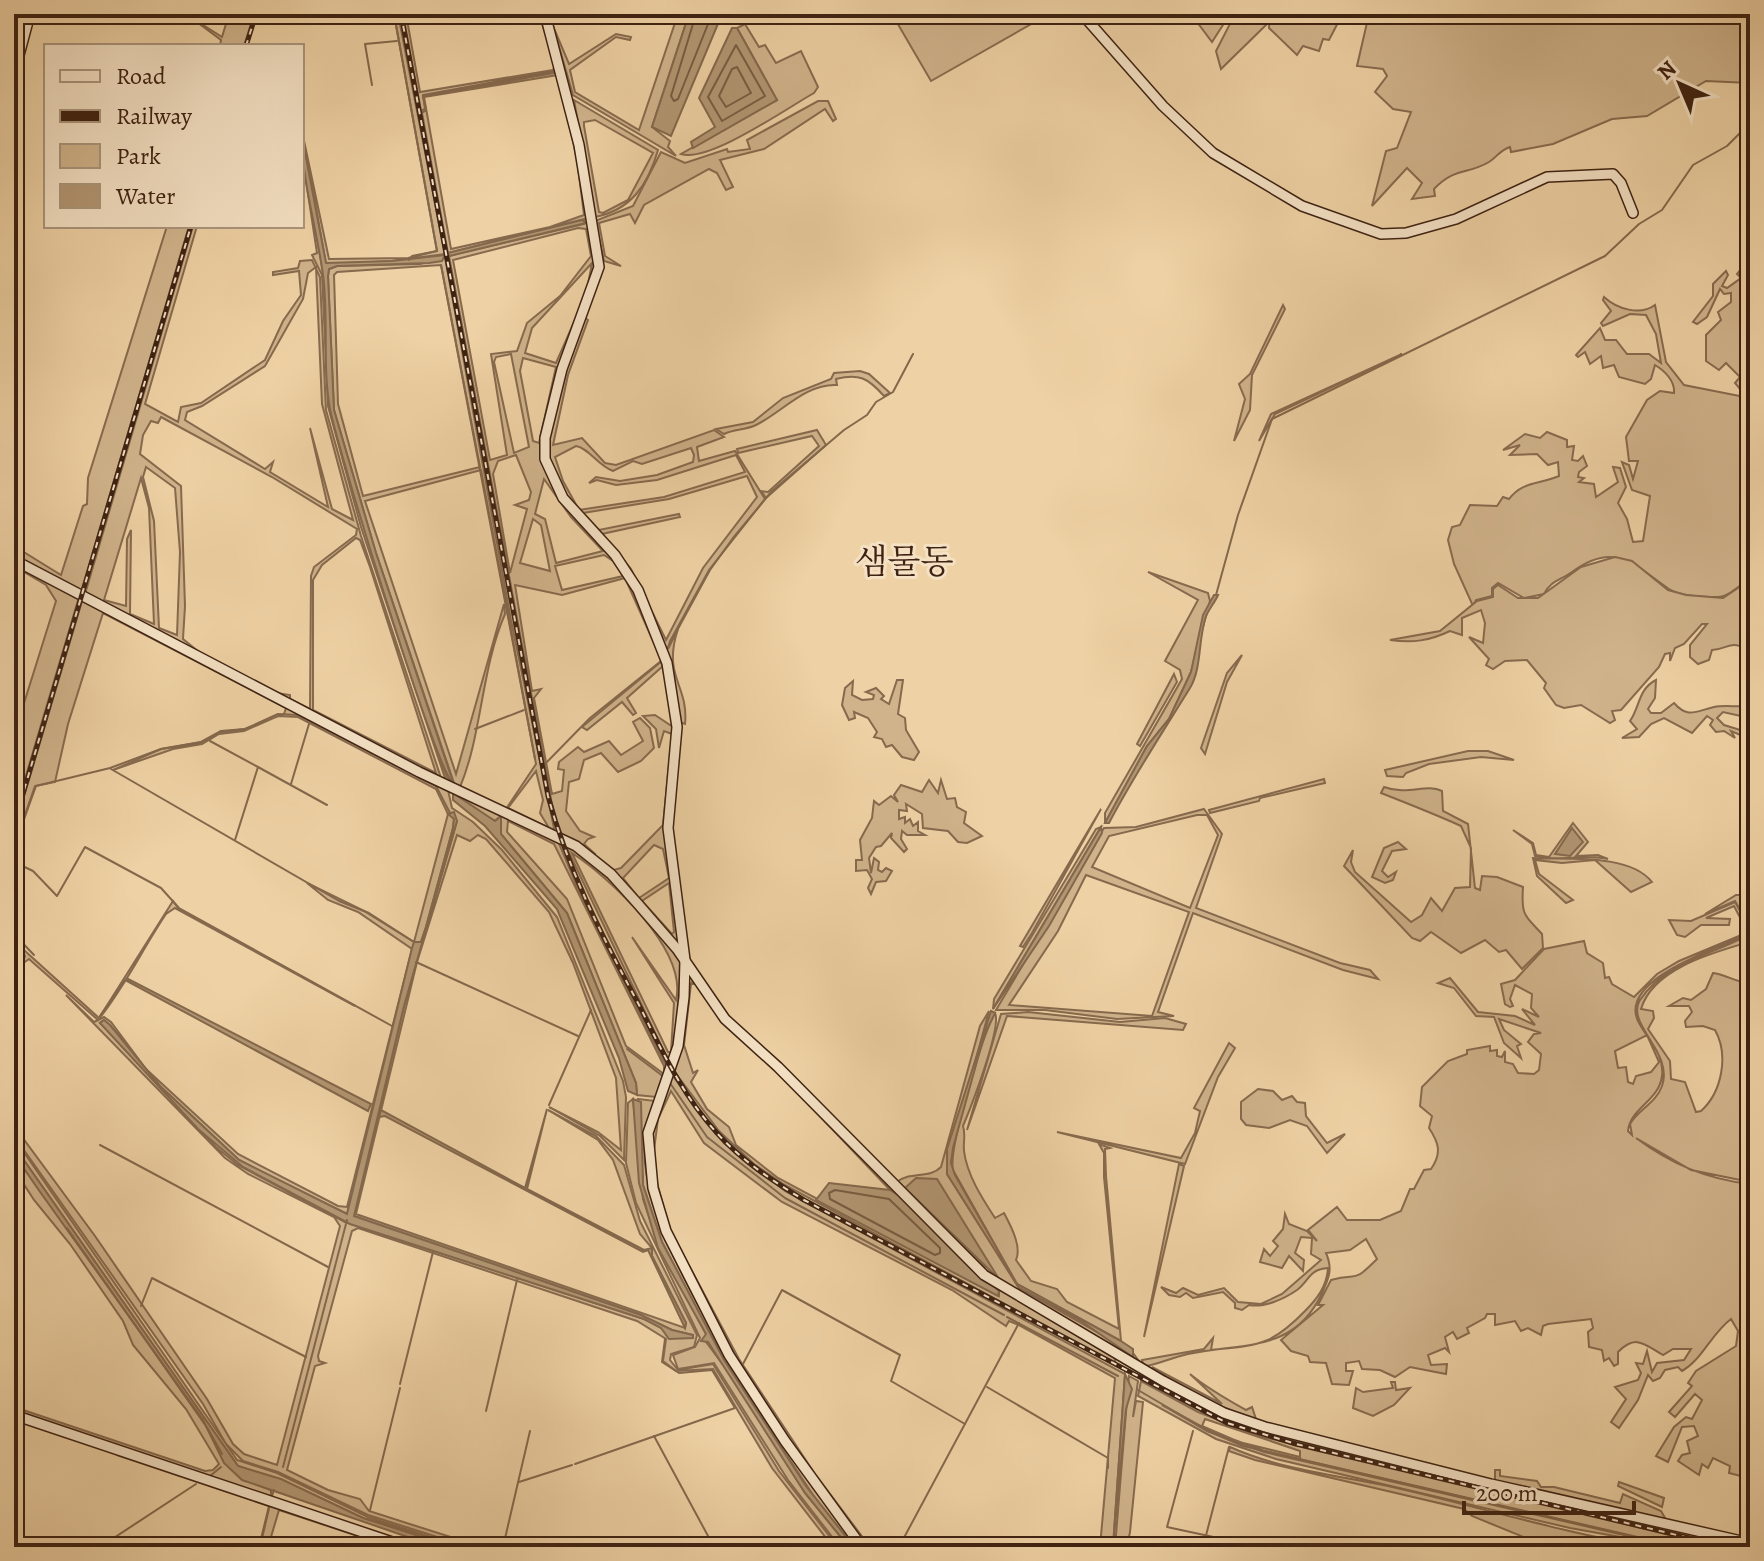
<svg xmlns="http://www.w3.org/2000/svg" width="1764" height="1561" font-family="Alegreya,'Noto Serif KR',serif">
<rect width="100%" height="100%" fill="#eed1a4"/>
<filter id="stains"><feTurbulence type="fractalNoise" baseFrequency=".0025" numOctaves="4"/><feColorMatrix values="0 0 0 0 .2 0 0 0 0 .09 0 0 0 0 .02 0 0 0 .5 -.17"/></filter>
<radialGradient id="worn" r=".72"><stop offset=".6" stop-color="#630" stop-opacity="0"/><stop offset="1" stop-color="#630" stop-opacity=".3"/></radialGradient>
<!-- green -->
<g fill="#d0b38b" stroke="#876a4e" stroke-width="2" fill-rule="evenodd">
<path d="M186,14L222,37L229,14H254L244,46H220L221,40Z"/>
<path d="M394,14H398L445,254L392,261L326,264L303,136L329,259L408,258L437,251Z"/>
<path d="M403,14H406L420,92L553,70L555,65L539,14H543L559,70L423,95L425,109L421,111Z"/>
<path d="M678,14H689L652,127L670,141L668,147L676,156L573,95L553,26L569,64L616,34L631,37L630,40L616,37L570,70L575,92L639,130Z"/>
<path d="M892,14H1031L1033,23L931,81Z"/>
<path d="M1191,14H1230L1212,42Z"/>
<path d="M1235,14L1243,24L1253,14H1268L1267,24L1221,69L1216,51Z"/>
<path d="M1270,14H1357L1354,20L1341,17L1329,40L1323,39L1319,51L1303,46L1297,55L1269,28Z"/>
<path d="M1369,14H1750V83L1706,81L1647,116L1612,119L1553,144L1511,152L1510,147C1500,150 1497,157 1489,162C1467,175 1455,167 1434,189L1435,196L1412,199L1422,183L1407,168L1372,206L1386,151L1397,148L1411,112L1393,109L1375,92L1387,76L1383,69L1357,66Z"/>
<path d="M745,24L759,47L765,45L776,63L801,51L818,87L814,93C787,108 709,163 681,154L777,100L737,28Z"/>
<path d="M560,72L574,135L595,272L570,337L543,460C553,502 589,525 614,558C650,605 663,659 672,717L663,666L627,698L636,713L633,715L622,702L587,730L582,727L662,661L625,578L562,595L515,585L532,691L541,689L534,698L552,794L562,791L564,770L558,769L559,762L578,747L584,752L609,741L621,755L643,741L633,722L640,718L650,728L654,748L641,761L618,772L601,753L584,760L579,779L569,782L566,811L580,831L594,837L588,839L584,844L595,854L593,857L560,836L553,810L449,256L584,224V219L448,253L422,113L426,110L424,96ZM558,75L577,159L584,215L550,227L451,249L424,97ZM578,228L586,229L591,256L560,296L527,323L517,351L491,354L507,455L490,460L453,260ZM592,263L586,295L556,363L525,353L532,328ZM511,354L529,447L514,453L494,362L496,357ZM523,358L556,367L539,443L533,441L520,371ZM516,455L531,492L529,500L515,505L527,509L510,573L493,474L498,461ZM544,479L571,517L603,551L556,563L545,519L535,514ZM533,519L541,525L550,571L520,563ZM604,555L613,561L623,576L562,590L555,566Z"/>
<path d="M574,100L658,150C648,185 631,210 595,217ZM595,120L653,153L628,200L603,213L599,212L584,126V122Z"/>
<path d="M818,101H828L836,119L833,121L825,109L764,149L720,160L733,187L726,190L717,173L709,169L644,205L635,223L630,214L599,223L605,256L621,266L604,261L595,221L633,206L661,152L685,163L727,149L728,152L750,149L747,140Z"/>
<path d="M302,154L323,272L331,412L430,730L447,777L454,783L376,553L334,410L328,276L329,269L337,266L420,264L445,257L511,620L555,833L446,781L361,527L328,406L322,275L312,255L317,253ZM441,265L480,467L363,496L338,404L334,275L337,272ZM481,470L536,764L506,809L460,787C482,735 481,669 505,614L504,604L456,774L365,501ZM536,771L543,800L540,813L549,828L508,808Z"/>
<path d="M167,226H189L81,593L14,558V546L61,575L83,506L87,504L88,478Z"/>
<path d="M193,226H197L145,404L178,422L181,407L201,403L265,360L283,321L301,295L299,271L273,275V272L298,268L300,261L312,260L320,277L326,410L361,536L442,781L85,594ZM316,267L322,404L353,520L332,509L310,428L328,507L270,472L273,462L265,469L185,420L187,412L202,406L265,366L303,299L308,273ZM161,417L272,477L357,529L356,535L314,567L311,576L310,709L290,699V695L277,693L204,656L183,639L185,606L181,486L140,454L143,435L151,421L158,423ZM146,467L175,488L180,552L177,635L159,628L154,521L143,477ZM141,478L149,508L154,624L130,614L131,530L127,539L126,606L104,600ZM356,538L360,540L370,567L436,773L313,710V580L322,565Z"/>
<path d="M1750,245V363L1745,368L1750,375V392L1745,395L1735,383L1740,377L1726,363L1719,370L1706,361V335L1721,320L1718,312L1731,302V293L1724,294L1720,289L1707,317L1697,324L1693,322L1713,296V284L1726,271L1728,275L1722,286L1727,288L1741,278L1737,274L1748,261L1742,253Z"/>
<path d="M1604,297C1617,309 1640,316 1655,305L1666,362L1684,385L1750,398V579C1740,584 1729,597 1718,597C1705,597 1680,596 1669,589C1634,565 1615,540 1572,572C1561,580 1550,581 1544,594L1524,598L1498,583L1492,588V596L1476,600L1473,606L1454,564L1448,540L1452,527L1460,525L1470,505L1497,506L1503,497L1509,499C1523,481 1538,485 1559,476L1558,462L1548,465L1537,454L1510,455L1520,445L1503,450L1525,434L1540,438L1547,432L1567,440V447L1574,446L1572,460L1578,461L1583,456L1587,466L1579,472L1578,477L1584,478L1579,482L1594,484L1596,497L1618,482L1613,467L1620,468L1626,487L1618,503L1627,519L1633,542L1643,541L1650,496L1632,490L1622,462L1629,465L1633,479L1638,461H1629L1626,437L1647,400L1660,391L1674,393C1675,381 1665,371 1655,365L1651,379L1645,384L1619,377L1614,365L1603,368L1601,356L1590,364L1585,352L1578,357L1576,355L1600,328L1605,340H1616L1627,354H1649L1661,363L1656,334L1646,315L1630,314L1603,326L1601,323L1611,311L1603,300Z"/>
<path d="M1283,305L1285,309L1252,375L1250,410L1234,441L1245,399L1239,384L1250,374Z"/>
<path d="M584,317L588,320L568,375L553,445L582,438L605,463L616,465L714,430L724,437L697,447L699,461L735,451L765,499L709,570L670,641L668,649L678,629C662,677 689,685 685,724L679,722C672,675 664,630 640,588C615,545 554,505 548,453C544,418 572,352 584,317ZM576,446C589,448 598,466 613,471L633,461L642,464L691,448L694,455L693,462L657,475L620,481L596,477L589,483L597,480L616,485L657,480L736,455L745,472L664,497L579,510L563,481L555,457ZM747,476L757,497L703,568L666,640L631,569L602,534L680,517L679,514L599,530L583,513L669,499Z"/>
<path d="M1402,354L1275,414L1259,441L1271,414Z"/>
<path d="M860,371L869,374L890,393L884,396C868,378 859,373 836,379L837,385C806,383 781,413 756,425C746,430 734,429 724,434L716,429L753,422L783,398L831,379L834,373Z"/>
<path d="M817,430L826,445L766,498L761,491L768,492L819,446L812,436L738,453L737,449Z"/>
<path d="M1615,557L1632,561L1668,590L1686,595L1723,598L1750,580V650C1728,639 1730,649 1712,650L1709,660L1698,664L1690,657V645L1707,624H1702L1684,644L1675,648L1670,661V653L1665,654L1659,667L1621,710L1612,711L1615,720L1610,723L1581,705L1564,708L1556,705L1544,688L1546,683L1527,660L1505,661L1493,669L1486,665L1489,659L1469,637L1483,643L1485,623L1481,610L1462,618V635L1450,631C1429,641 1413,643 1390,640L1440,631L1477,601L1493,597V589L1498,585L1518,598H1538L1581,567Z"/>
<path d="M14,563L79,597L14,816V795L23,765L14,764L17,721L14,720L23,718L20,716L56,601L46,585L14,566Z"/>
<path d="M1148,572L1208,593L1210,601L1191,672L1169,719L1147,746L1105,823V813L1182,679L1180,670L1165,661L1198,600Z"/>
<path d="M83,598L448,790L452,808L473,822L502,850L557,917L623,1081L626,1097L624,1160L600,1136L549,1107L598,1132L621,1150L616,1078L573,963L549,912L486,839L478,835L470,841L457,835L417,962L356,1214L685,1328L686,1323L652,1256V1248L640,1234L613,1160L598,1140L548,1110L596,1136L624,1165L640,1221L697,1335L694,1347L671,1354L670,1360L678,1370L713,1364L779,1471L838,1547H833L772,1468L713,1369L676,1371L663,1361L666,1339L637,1321L358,1228L352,1231L318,1356L319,1361L325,1363L315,1366L287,1470L328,1490L360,1499L369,1511L482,1547H469L368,1515L278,1472L243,1461L226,1444L203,1404L14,1136V1126L95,1236L207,1399L233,1444L244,1454L277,1465L340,1226L334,1217L248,1174L225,1158L66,995L94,1022L104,1017L111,1022L146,1069L238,1154L338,1206L347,1207L412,949L358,912L328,900L307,883L364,911L414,942L448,814L436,789L298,717L278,716L244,731L219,734L202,744L173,749L113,770L161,749L202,742L221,732L245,729L284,714L286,708L103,613L68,724L55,782L35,786L14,846V830ZM450,814L457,821L404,1006L354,1216L641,1315L672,1330L693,1335L692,1338L668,1337L661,1327L644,1319L345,1222L238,1165L216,1147L100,1023L104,1020L110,1025L160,1086L239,1160L347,1214L413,950L421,942L426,927L453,828L454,819Z"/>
<path d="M1242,655L1227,682L1205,754L1201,748L1227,673Z"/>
<path d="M1174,674L1177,682L1140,746L1137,744Z"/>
<path d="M897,680H903L898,714L905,718L906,730L919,752L914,760L902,757L892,745L886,747L882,739L874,737L877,732L868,718L854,712L855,718L849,720L842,705L845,688L853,681L852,695L862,700L873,699L874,695L866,692L876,688L884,696L881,699L889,704Z"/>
<path d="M1656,680L1655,698L1648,709L1651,713H1661L1674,703C1688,719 1696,711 1714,707C1724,705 1736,707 1745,706L1750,708V718L1723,712L1717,718L1724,725L1750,733V739L1731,731L1735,738L1724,731L1716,732L1710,725L1713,720L1707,716L1692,733L1664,718L1651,724L1639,737L1622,738L1637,729L1630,721C1640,707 1638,689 1656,680Z"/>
<path d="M655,715L673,727L666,804L679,937L675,941L597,859L614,870L621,868L663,825L672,734L664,731L659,748L656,729L643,716ZM654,845L663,849L669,878L639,898L623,878ZM669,883L674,932L672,934L642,901Z"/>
<path d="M1468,751H1488L1514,760L1481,757L1429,764L1406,773L1403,777L1387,776L1385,770Z"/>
<path d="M1324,779L1325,783L1260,798L1259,801L1210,813L1209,810Z"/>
<path d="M929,780L938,793L941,780L947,799L955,798L957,807L966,812L964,823L982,836L967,843L958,842L948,831L923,828L922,814L906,804L907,811L899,810V819L905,817V823L910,819L913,826L918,822V831L925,835H907L902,831L901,839L907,849L904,852L891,838L892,833L881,846L876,847L869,858L871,873L874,858L879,862L878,870L882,872L886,868L892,871L886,881L876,882L871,894L868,888L872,879L867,870L856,871V860H862L860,840L872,818L874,801L879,805L891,796L898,802L894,795L901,785L922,792Z"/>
<path d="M1384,787C1408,796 1426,783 1442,791L1443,811L1468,824L1475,888L1480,890L1482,876L1497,877L1523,887C1521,917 1525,915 1542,934L1543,948L1522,969L1506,950L1499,952L1485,940L1461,953L1431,932L1420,941L1412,938L1344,866L1353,850L1351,862L1355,872L1411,922L1422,915L1431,898L1442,911L1455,888L1470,887L1471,848L1461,826C1437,815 1409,804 1381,793Z"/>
<path d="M455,791L558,841L582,898L668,1069L656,1097L637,1095L636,1083L567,913L501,834V816L495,821L469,807ZM508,821L554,844L664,1066V1074L626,1046L567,899L507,832Z"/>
<path d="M1101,809L1032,933L1023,947L1020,946Z"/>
<path d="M1204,809L1222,834L1196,908L1340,963L1370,970L1378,979L1343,970L1193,913L1158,1012L1174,1016L1117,1019L1045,1010H996L1104,828L1136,827ZM1197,815H1207L1218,835L1190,908L1092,867L1109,836ZM1086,875L1189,912L1152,1016L1009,1005L1058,931Z"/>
<path d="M1573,823L1588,842L1576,856L1598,855L1608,859C1583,853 1560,863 1535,856L1532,844L1513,830L1533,843L1536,855L1549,857Z"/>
<path d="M1101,827L993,1009L994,999L1096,829Z"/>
<path d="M563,840L611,877L681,961L676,1040L670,1064ZM572,853C610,878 688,950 676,1000L632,937L674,1003L671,1052H668Z"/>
<path d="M1398,842L1406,849L1392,851L1382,871L1388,877L1396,872L1393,880L1385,883L1372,877L1384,848Z"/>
<path d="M1533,858C1566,860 1629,853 1652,882L1631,892L1595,860L1562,863L1535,860L1539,874L1573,900L1566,903L1537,876Z"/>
<path d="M1736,895H1748L1742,905L1750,919L1749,942C1715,952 1653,968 1641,1009L1653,1011L1654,1018L1648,1029L1670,1061L1671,1079L1685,1082L1696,1112L1701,1111C1722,1092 1729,1055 1715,1030L1703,1026L1686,1027L1685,1021L1692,1012L1689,1006H1669L1683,998L1691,1000L1706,989L1713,973C1725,974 1737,983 1746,982L1750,973V1182L1691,1170L1636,1138C1671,1164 1706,1179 1750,1184V1510L1743,1501L1746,1494L1741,1476L1729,1473L1730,1466L1713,1458L1708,1468L1702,1464L1699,1475L1678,1461L1682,1455L1690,1453L1687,1441L1698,1436L1694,1426L1682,1427L1668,1462L1656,1456L1674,1427L1686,1417L1692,1419L1702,1400L1695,1394L1675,1417L1669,1412L1692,1386L1688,1383L1696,1371L1736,1346L1738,1331L1731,1319C1711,1334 1702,1360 1682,1371L1678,1367L1665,1370L1660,1378L1653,1381L1648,1375L1638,1400L1619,1428L1611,1422L1626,1399L1615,1387L1638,1380L1641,1373L1636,1363L1643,1364L1647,1351L1652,1372L1657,1363L1684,1360L1691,1349H1673L1663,1355C1644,1344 1636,1334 1618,1352V1364L1614,1366L1609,1358L1604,1361L1602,1350L1589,1347L1588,1332L1593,1328L1591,1319L1548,1324L1543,1326L1541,1335L1528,1328L1521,1331L1515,1321L1495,1325V1314H1487L1485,1318L1467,1328L1469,1333L1457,1339L1453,1332L1445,1337L1449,1352L1445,1348L1428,1355L1431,1365L1447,1364L1446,1374L1410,1367L1395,1377L1380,1370L1362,1369L1359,1361L1346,1363V1371H1353L1349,1385L1332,1384L1326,1363L1310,1362L1308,1356L1291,1351L1281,1340L1323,1305H1318L1331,1280C1360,1272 1351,1285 1377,1259L1366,1239L1350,1250L1326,1253C1333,1269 1329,1278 1322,1293C1294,1354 1241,1342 1188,1354C1174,1357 1161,1363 1147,1366L1143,1364L1142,1360L1204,1349L1213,1338L1211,1350C1259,1345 1271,1346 1305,1311C1317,1299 1327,1286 1328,1268C1309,1269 1309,1281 1297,1290C1284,1299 1264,1308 1249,1305L1242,1310L1235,1308V1303L1223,1292L1193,1298L1186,1293L1180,1297L1169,1295L1161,1287L1176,1293L1183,1288L1198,1295L1224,1288L1238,1302L1261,1304L1282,1294L1321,1260L1311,1254L1312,1238L1301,1237L1295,1253L1304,1260L1303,1271L1289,1256L1282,1268L1260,1262L1264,1249L1270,1256L1278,1246L1273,1241L1283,1229L1285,1214L1289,1224L1307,1231L1317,1241L1308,1230L1337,1207L1347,1220H1380L1401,1211L1410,1189H1414L1424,1170L1431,1169C1442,1153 1439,1143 1429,1128L1432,1116L1420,1106L1422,1087L1448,1061L1467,1054V1050L1490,1046V1051L1497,1050V1056L1502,1057L1505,1051V1062L1513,1064L1518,1073L1534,1074L1539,1070L1541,1054L1528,1042L1534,1034L1541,1033L1499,1019L1504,1030L1521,1044L1517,1046L1521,1058L1504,1043L1494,1017L1476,1016L1454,988L1438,983L1450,978L1478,1012L1515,1016L1535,1025L1522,1009L1539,1017L1531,1008L1532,994L1515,985L1510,999L1513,1006L1510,1007L1505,1004L1501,984L1515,980L1544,949L1584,941L1587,953L1603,963L1605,978L1609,977L1612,984L1634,997L1657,974L1679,961L1739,936L1745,927L1734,906L1706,918L1730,919L1729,925H1701L1685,937L1677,935L1669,920L1691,921L1735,902L1747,923L1745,935C1721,947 1618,979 1638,1021C1647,1039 1665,1054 1662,1076C1659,1101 1630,1108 1628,1131L1632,1135L1630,1124C1638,1110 1656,1103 1662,1086C1674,1052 1625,1024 1640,1000C1665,962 1709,956 1746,936L1748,923L1735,901L1705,914ZM1647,1035L1659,1062L1651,1072L1636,1076L1633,1084L1628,1082L1626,1067L1618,1068L1615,1051Z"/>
<path d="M173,901L179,909L355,1006L175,908L166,914C143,948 125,987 98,1020L29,959L22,964L14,988L25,956L14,941L99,1018Z"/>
<path d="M693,981H695L770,1064L728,1027L696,984H691L684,1045L693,1073L698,1070L691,1082L707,1109L729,1127L736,1145L778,1178L999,1296V1291L890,1190L776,1070L978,1272L1114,1356L1116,1364L783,1184L754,1164L719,1131L674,1071L687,989Z"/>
<path d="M989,1011L965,1099L947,1149V1174L1019,1288L1125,1348L1129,1355L1133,1356V1353L1139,1361L992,1276L897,1182C910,1171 930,1179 941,1167L980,1026ZM934,1180L985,1268L905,1188Z"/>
<path d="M1028,1012L1120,1022L1165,1018L1186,1024L1183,1030L1007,1016L967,1130L1001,1014Z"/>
<path d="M995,1013C1002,1027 971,1107 963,1126C966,1135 963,1141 964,1151C967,1175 982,1198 995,1218L1004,1213C1011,1226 1022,1247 1016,1260L1031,1281L1057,1289L1067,1302L1119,1329L1104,1177V1153L1099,1144L1110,1148L1105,1149L1106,1176L1121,1341L1017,1284L953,1170C948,1150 983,1032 995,1013Z"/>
<path d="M1229,1043L1235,1048L1218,1077L1185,1164L1057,1132L1181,1158L1195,1133L1200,1111L1194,1108Z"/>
<path d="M672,1075L724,1143L785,1191L1125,1374L1113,1547H1100L1115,1378L1019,1325L1009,1321L1006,1326L952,1290L782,1202L704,1143L671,1091L658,1119L654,1150L657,1183L670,1230L739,1359L815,1474L870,1547H865C800,1460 637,1240 652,1132C654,1114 666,1093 672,1075Z"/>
<path d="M1258,1089L1273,1091L1282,1100L1292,1096L1297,1102L1305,1103L1306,1116L1327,1143L1345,1134L1327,1153L1307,1126L1290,1120L1269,1128L1246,1125L1241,1119V1102Z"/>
<path d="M633,1099L643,1199L659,1246L706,1334V1342L738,1385L805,1493L849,1547H840L788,1480L714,1363L678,1369L673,1355L695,1347L700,1338L636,1203L626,1163L628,1103Z"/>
<path d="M638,1099L656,1101C653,1110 648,1120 646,1130C625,1238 798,1458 859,1547H854L815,1498L724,1360L662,1242L643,1185Z"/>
<path d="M14,1138L237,1460L277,1473L368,1517L463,1547L363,1518L281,1480L238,1466L14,1146Z"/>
<path d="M14,1154L203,1420C225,1460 226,1474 271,1490V1499L14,1412V1407L205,1471L213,1470L219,1464L186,1409L133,1345L123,1321L70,1244L34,1200L14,1169Z"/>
<path d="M1179,1164L1184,1166L1144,1337Z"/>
<path d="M1152,1367L1222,1404L1190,1374C1208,1389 1228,1400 1246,1410L1252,1407L1256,1419L1265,1425L1200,1397Z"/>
<path d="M1145,1372L1213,1409L1750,1547L1700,1539L1261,1433L1199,1409L1142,1378Z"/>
<path d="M1129,1376L1138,1381L1133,1417L1136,1401L1143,1402L1130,1532L1127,1547H1115Z"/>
<path d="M1141,1381L1198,1412L1260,1436L1721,1547H1681L1264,1451L1208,1430L1162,1405L1207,1431L1264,1452L1676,1547L1570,1528L1276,1459L1216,1439L1138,1396ZM1205,1419L1300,1451V1457L1239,1442L1202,1426Z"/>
<path d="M1391,1382H1395L1396,1390L1410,1388L1394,1405L1373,1416L1353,1408L1356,1388L1363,1392L1393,1388Z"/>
<path d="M1230,1447C1283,1471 1345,1476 1401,1489C1484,1508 1566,1534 1651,1547H1548L1472,1516L1464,1509L1255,1460L1229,1451Z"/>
<path d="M119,1453L401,1547L373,1541L279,1510L268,1547H260L270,1504Z"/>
<path d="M1495,1470H1500V1476L1537,1481L1541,1487H1554L1620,1503L1623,1494L1661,1511L1668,1523L1495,1481Z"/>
<path d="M1619,1482L1664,1498L1662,1507L1618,1486Z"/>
</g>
<!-- water -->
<g fill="#b29672" stroke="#84684c" stroke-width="2">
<path d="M689,14H720V19L671,136L652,127Z"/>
<path d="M732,28H737L777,100L693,148L691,142L715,127L699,98Z"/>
<path d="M302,136L326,263L392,261L445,255L442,261L429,263L337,266L329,269L328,276L334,410L376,553L454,785C436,770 338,450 330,409C322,365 329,319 323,275C317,229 302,183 302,136Z"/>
<path d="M582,220L586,223L449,256L448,253Z"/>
<path d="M1214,595H1218C1215,602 1209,609 1206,616C1198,639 1202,668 1190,688C1164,730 1133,777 1109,823H1105L1147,746L1169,719L1191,672L1203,615Z"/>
<path d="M453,793L495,821L501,816V834L567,913L636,1083L637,1095L628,1091L619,1058L557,909L485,826L453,800Z"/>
<path d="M454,812L457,821L404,1006L354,1216L641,1315L672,1330L693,1335V1338L669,1339L661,1328L644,1319L350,1224L243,1167L198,1129L100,1023L104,1020L110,1025L160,1086L239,1160L347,1214L412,948L414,942H421L426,927L453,828L454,819L448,814Z"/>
<path d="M1101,827L1102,833L1049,926L993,1009Z"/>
<path d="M1572,828L1583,842L1570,856L1555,854Z"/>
<path d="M128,979L371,1104L368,1111L127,981Z"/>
<path d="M991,1011L995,1013L984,1036L953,1148L951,1163L955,1175L1017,1284L1121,1341L1133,1349V1357L1081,1321L1019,1288L947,1174V1149Z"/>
<path d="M633,1099L641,1102L643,1185L662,1242L724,1360L806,1486L854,1547H849L805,1493L708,1342L701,1341L706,1334L658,1248L639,1183Z"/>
<path d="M547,1109L527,1189L644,1250L652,1248V1256L686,1323L685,1328L648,1250L643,1252L385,1116L379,1117L381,1110L525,1188Z"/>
<path d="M14,1146L238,1466L281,1479L363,1518L453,1547H437L242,1480L224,1463L203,1420L38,1189L14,1154Z"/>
<path d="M916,1178L937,1179L999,1279L905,1188Z"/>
<path d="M829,1183L890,1190L898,1195L999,1291L998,1296L816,1200Z"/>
<path d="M1125,1374L1132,1389L1126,1409L1113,1547Z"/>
</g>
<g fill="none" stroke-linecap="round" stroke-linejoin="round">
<!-- shore -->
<g stroke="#785c42" stroke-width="2">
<path d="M696,14L671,96L674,101L678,99L712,14"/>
<path d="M736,45L765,96L722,121L708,97Z"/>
<path d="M737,67L751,93L726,107L719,96L732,69Z"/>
<path d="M835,1190L889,1199L940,1248V1253L935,1255L830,1199L829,1193Z"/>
</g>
<!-- stream -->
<g stroke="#84684c" stroke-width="2">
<path d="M394,14L437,251L412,256L409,260"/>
<path d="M372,85L365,44L397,41"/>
<path d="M423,112L426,110L423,96L557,71"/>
<path d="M441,265L535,759"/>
<path d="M1216,595L1238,515L1272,419L1605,256L1639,224L1662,210L1693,165L1727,146L1750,123"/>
<path d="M667,649L710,570L733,538L772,491L844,430L867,415L876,402L893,392L913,354"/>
<path d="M475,729L524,710"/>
<path d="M210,741L258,767L235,840"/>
<path d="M545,764L590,718L661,661"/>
<path d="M258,767L327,805"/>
<path d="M111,769L339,901L369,913L414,942"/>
<path d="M291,784L309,724"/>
<path d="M14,847L36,786L110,768L161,749L201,742L221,731L245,729L278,714L298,715L436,786L450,813"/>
<path d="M14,862L33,871L57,896L85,847L161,888L179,908L392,1026"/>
<path d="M14,934L34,955"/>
<path d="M416,962L578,1036"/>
<path d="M100,1016L125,980"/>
<path d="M627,1049L664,1077"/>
<path d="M670,1083L707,1137L785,1198L1004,1315"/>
<path d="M549,1105L591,1010"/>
<path d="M100,1145L328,1267"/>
<path d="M67,1228L208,1429L222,1454"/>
<path d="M141,1306L152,1278L306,1357"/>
<path d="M1007,1317L1118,1376"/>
<path d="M743,1364L782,1290L900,1355L891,1381L965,1424"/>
<path d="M400,1384L433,1252"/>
<path d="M987,1387L1108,1458V1468"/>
<path d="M1138,1390L1208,1431L1243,1446L1678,1547"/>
<path d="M486,1411L517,1280"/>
<path d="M1193,1431L1167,1527L1260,1547"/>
<path d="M654,1436L714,1547"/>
<path d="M117,1455L269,1506"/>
<path d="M575,1464L735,1408L712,1370L679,1373L662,1362L665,1339"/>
<path d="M283,1467L347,1220"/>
<path d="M210,1476L221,1467"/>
<path d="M519,1482L572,1465"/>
<path d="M272,1496L274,1490"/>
<path d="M370,1510L400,1388"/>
<path d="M100,1547L196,1484"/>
<path d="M259,1547L269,1506"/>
<path d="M503,1547L530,1431"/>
<path d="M899,1547L1019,1323"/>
<path d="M1203,1547L1229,1447"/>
</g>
<defs>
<g id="secondary">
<path d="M545,14L579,145L599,267L562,369L545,438V459L563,498L615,555L638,590L667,663L677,727L668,828L685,960L684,997L678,1046L648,1133L653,1188L666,1231L729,1355L785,1441L862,1547"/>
<path d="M1082,14L1163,106L1213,153L1302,206L1381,234L1406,233L1456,219L1547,177L1613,174L1621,183L1633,213"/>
<path d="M14,74L30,14"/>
<path d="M14,560L419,772L576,846L611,874L638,904L677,949L725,1019L778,1067L984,1275L1163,1381L1224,1413L1265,1427L1491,1484L1750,1543"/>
<path d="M14,1415L407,1547"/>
</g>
</defs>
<!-- secondary casing -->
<use href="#secondary" stroke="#3e2212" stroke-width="12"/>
<!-- secondary -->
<use href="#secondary" stroke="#f4e1c4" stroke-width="9"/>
<defs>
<g id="rail">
<path d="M401,14L548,796C568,870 602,936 638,1003C661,1049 682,1095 717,1133C742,1161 773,1181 804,1200L1227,1423L1296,1444L1727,1547"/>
<path d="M246,46L256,14"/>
<path d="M14,824L191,226"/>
</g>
</defs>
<!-- rail casing -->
<use href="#rail" stroke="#3e2212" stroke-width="5"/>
<!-- rail -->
<use href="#rail" stroke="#f4e1c4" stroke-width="2" stroke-dasharray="6" stroke-linecap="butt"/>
</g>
<g text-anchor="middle" stroke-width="6" stroke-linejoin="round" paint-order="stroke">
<!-- quarter labels -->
<g font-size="34" fill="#3e2212" stroke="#f4e1c4">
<text x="904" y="573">샘물동</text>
</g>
</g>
<!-- margin -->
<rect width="1764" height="1561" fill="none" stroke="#eed1a4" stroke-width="48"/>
<rect x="16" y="16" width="1732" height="1529" fill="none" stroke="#3e2212" stroke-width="4"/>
<rect x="24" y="24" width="1716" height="1513" fill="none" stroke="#3e2212" stroke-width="2"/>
<!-- legend -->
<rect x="44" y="44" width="260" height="184" fill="#f4e1c4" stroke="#ab957d" stroke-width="2"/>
<rect x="60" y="70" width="40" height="12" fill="#f4e1c4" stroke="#ab957d" stroke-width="2"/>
<text x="116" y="84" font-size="24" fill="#3e2212">Road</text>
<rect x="60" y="110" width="40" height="12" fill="#3e2212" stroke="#ab957d" stroke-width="2"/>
<text x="116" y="124" font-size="24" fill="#3e2212">Railway</text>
<rect x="60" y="144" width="40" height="24" fill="#d0b38b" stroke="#ab957d" stroke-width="2"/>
<text x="116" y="164" font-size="24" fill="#3e2212">Park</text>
<rect x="60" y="184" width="40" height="24" fill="#b29672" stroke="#ab957d" stroke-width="2"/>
<text x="116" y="204" font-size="24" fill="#3e2212">Water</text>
<!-- north arrow -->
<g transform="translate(1680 84) rotate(316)" stroke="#f4e1c4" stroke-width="6" paint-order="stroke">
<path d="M0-6L14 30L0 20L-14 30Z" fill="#3e2212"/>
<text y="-12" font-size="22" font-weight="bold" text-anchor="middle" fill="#3e2212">N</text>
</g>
<!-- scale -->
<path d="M1464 1501v12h170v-12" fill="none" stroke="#3e2212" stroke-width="4"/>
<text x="1476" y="1501" font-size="24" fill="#3e2212" stroke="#f4e1c4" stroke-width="6" paint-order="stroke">200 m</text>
<rect width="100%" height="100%" filter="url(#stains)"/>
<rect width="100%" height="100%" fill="url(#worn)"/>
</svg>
